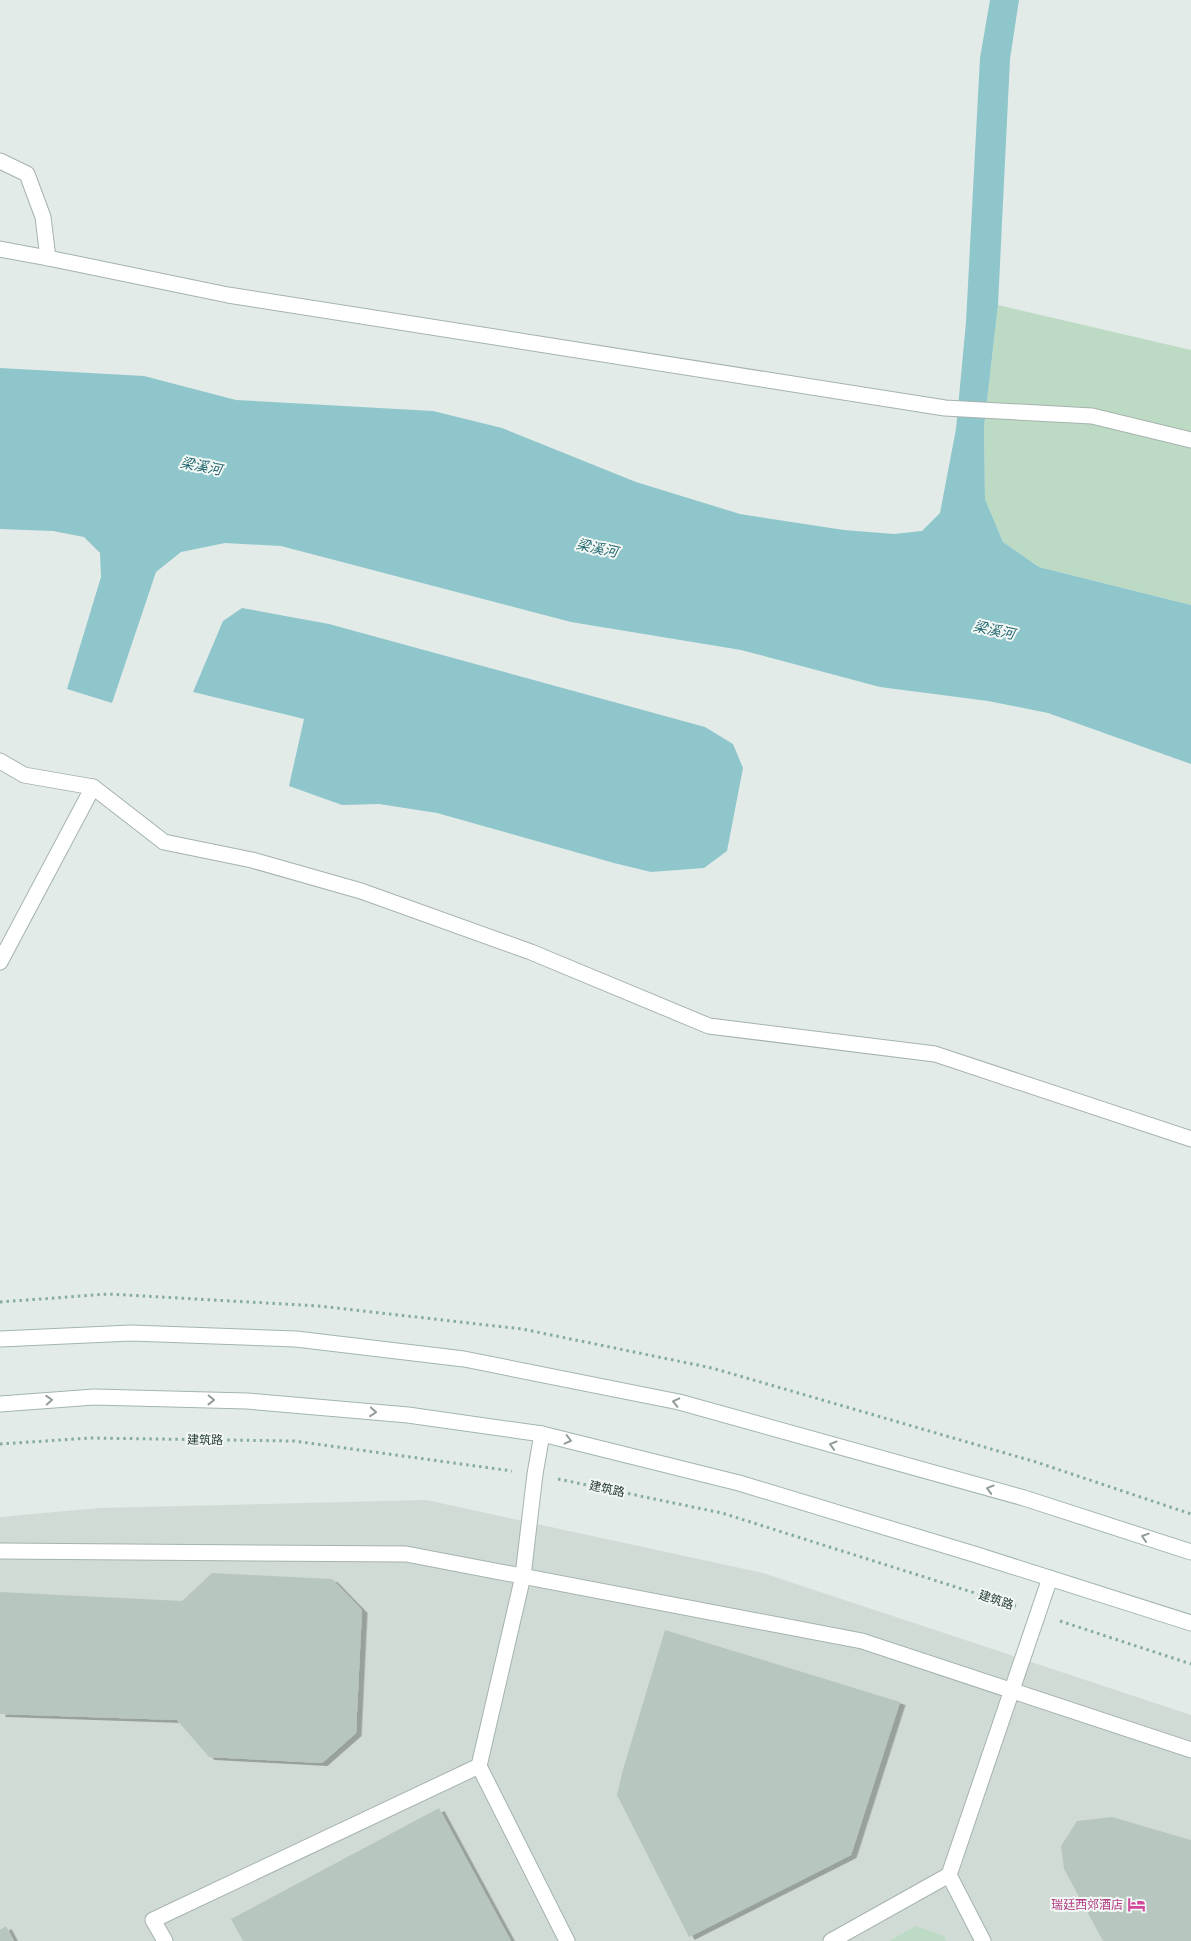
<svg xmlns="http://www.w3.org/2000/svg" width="1191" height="1941" font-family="'Varela Round','Noto Sans SC',sans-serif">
<defs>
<filter id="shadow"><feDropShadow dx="5.5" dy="3" stdDeviation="0" flood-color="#0004"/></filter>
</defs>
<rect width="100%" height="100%" fill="#e2ebe7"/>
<!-- built -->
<path fill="#d1dbd6" d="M426,1500L763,1573L1191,1715V1941H0V1517L99,1508Z"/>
<!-- green -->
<g fill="#bddbc4">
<path d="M998,305L1191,350V605L1039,567L1003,542L985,499L984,427Z"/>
<path d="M916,1926L944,1936L946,1941H889Z"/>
</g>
<!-- water -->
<g fill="#8fc6cc">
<path d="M990,0H1019L1010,59L998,305L984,427L985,499L1003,542L1039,567L1191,605V764L1048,713L988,701L880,687L741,650L571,622L281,546L225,543L181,552L156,572L112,703L67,689L101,577L100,553L84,537L53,531L0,529V368L144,376L236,400L433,411L502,428L636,482L740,514L844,530L894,534L922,531L940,513L956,429L966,322L980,58Z"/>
<path d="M242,608L329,624L705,727L733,744L743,768L727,851L704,868L651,872L614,863L437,813L379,804L342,805L289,786L304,719L193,692L223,621Z"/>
</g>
<!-- building -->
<g fill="#b8c6c0" filter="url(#shadow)">
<path d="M212,1573L332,1579L362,1610L356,1733L322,1763L209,1757L177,1720L0,1714V1592L182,1601Z"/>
<path d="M665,1630L900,1702L851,1855L689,1937L617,1795L622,1773Z"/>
<path d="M439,1808L511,1941H243L231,1919Z"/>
<path d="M1112,1817L1191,1840V1941H1103L1064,1869L1061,1846L1077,1821Z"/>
<path d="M6,1926L14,1941H0V1930Z"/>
</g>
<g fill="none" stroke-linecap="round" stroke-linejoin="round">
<defs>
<g id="lane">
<path d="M0,249L48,258L228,295L945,408L1092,416L1191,440"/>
<path d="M0,761L24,775L93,787L164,842L252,860L361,891L531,952L709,1026L935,1054L1191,1139"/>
<path d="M0,962L93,787"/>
<path d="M542,1434L535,1474L523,1576L479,1766L567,1941"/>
<path d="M0,1551L406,1554L862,1641L1191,1750"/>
<path d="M949,1875L983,1941"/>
<path d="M165,1941L153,1920L479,1766"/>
<path d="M831,1941L949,1875L1050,1578"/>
</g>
<path id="street" d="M0,161L27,174L43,217L48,258"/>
<g id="secondary">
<path d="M0,1339L131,1333L296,1339L464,1359L679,1402L1024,1498L1191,1552"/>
<path d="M0,1404L94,1397L247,1401L408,1415L542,1434L739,1483L977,1555L1191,1623"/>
</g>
</defs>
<!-- lane casing -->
<use href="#lane" stroke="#a5b3ad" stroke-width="17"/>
<!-- street casing -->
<use href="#street" stroke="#a5b3ad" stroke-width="17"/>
<!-- secondary casing -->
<use href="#secondary" stroke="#a2b6ae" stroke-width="17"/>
<!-- path -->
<g stroke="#86ac9e" stroke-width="3" stroke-dasharray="2.5 4" stroke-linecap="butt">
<path d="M0,1302L108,1294L319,1306L522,1329L712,1368L1036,1462L1191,1514"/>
<path d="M0,1444L90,1438L294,1441L512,1471"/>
<path d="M558,1479L722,1513L1016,1606"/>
<path d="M1060,1621L1191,1664"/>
</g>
<!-- lane -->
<use href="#lane" stroke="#fff" stroke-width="15"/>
<!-- street -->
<use href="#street" stroke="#fff" stroke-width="15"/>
<!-- secondary -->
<use href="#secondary" stroke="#fff" stroke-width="15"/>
</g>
<!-- one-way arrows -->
<defs><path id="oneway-chevron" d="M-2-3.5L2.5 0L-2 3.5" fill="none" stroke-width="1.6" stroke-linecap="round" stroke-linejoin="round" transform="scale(1.25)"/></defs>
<g stroke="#929d99">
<use href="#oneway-chevron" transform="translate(49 1400) rotate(-4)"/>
<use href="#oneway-chevron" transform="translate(211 1400) rotate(1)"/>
<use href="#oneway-chevron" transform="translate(676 1402) rotate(-167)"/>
<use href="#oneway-chevron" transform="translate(373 1412) rotate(5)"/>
<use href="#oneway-chevron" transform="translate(568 1440) rotate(14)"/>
<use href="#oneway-chevron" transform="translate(833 1445) rotate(-164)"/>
<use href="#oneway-chevron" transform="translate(990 1489) rotate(-164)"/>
<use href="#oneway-chevron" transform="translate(1145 1537) rotate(-162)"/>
</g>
<!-- icons -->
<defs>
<symbol id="hotel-bare" viewBox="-9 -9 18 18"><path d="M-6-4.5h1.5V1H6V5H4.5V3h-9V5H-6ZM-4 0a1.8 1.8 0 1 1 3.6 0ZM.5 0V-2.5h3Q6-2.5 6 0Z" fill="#d1479c" stroke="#f3f8f5" stroke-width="2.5" paint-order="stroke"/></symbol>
</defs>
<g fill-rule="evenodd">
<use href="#hotel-bare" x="1124" y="1892" width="25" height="25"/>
</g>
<g text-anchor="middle" stroke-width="4" stroke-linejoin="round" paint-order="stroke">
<!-- street labels -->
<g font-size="12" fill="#243b33" stroke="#f3f8f5">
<text transform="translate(205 1440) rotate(1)" y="4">建筑路</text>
<text transform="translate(607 1489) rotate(12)" y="4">建筑路</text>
<text transform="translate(996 1600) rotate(18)" y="4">建筑路</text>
</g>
<!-- hotel labels -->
<g font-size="12" fill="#b23c85" stroke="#f3f8f5" text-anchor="end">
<text x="1123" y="1909">瑞廷西郊酒店</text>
</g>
<!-- water labels -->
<g font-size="14" font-style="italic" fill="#236972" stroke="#f3f8f5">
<text transform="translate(201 466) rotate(11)" y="5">梁溪河</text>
<text transform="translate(597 548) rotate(12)" y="5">梁溪河</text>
<text transform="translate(994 630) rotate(12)" y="5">梁溪河</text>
</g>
</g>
</svg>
